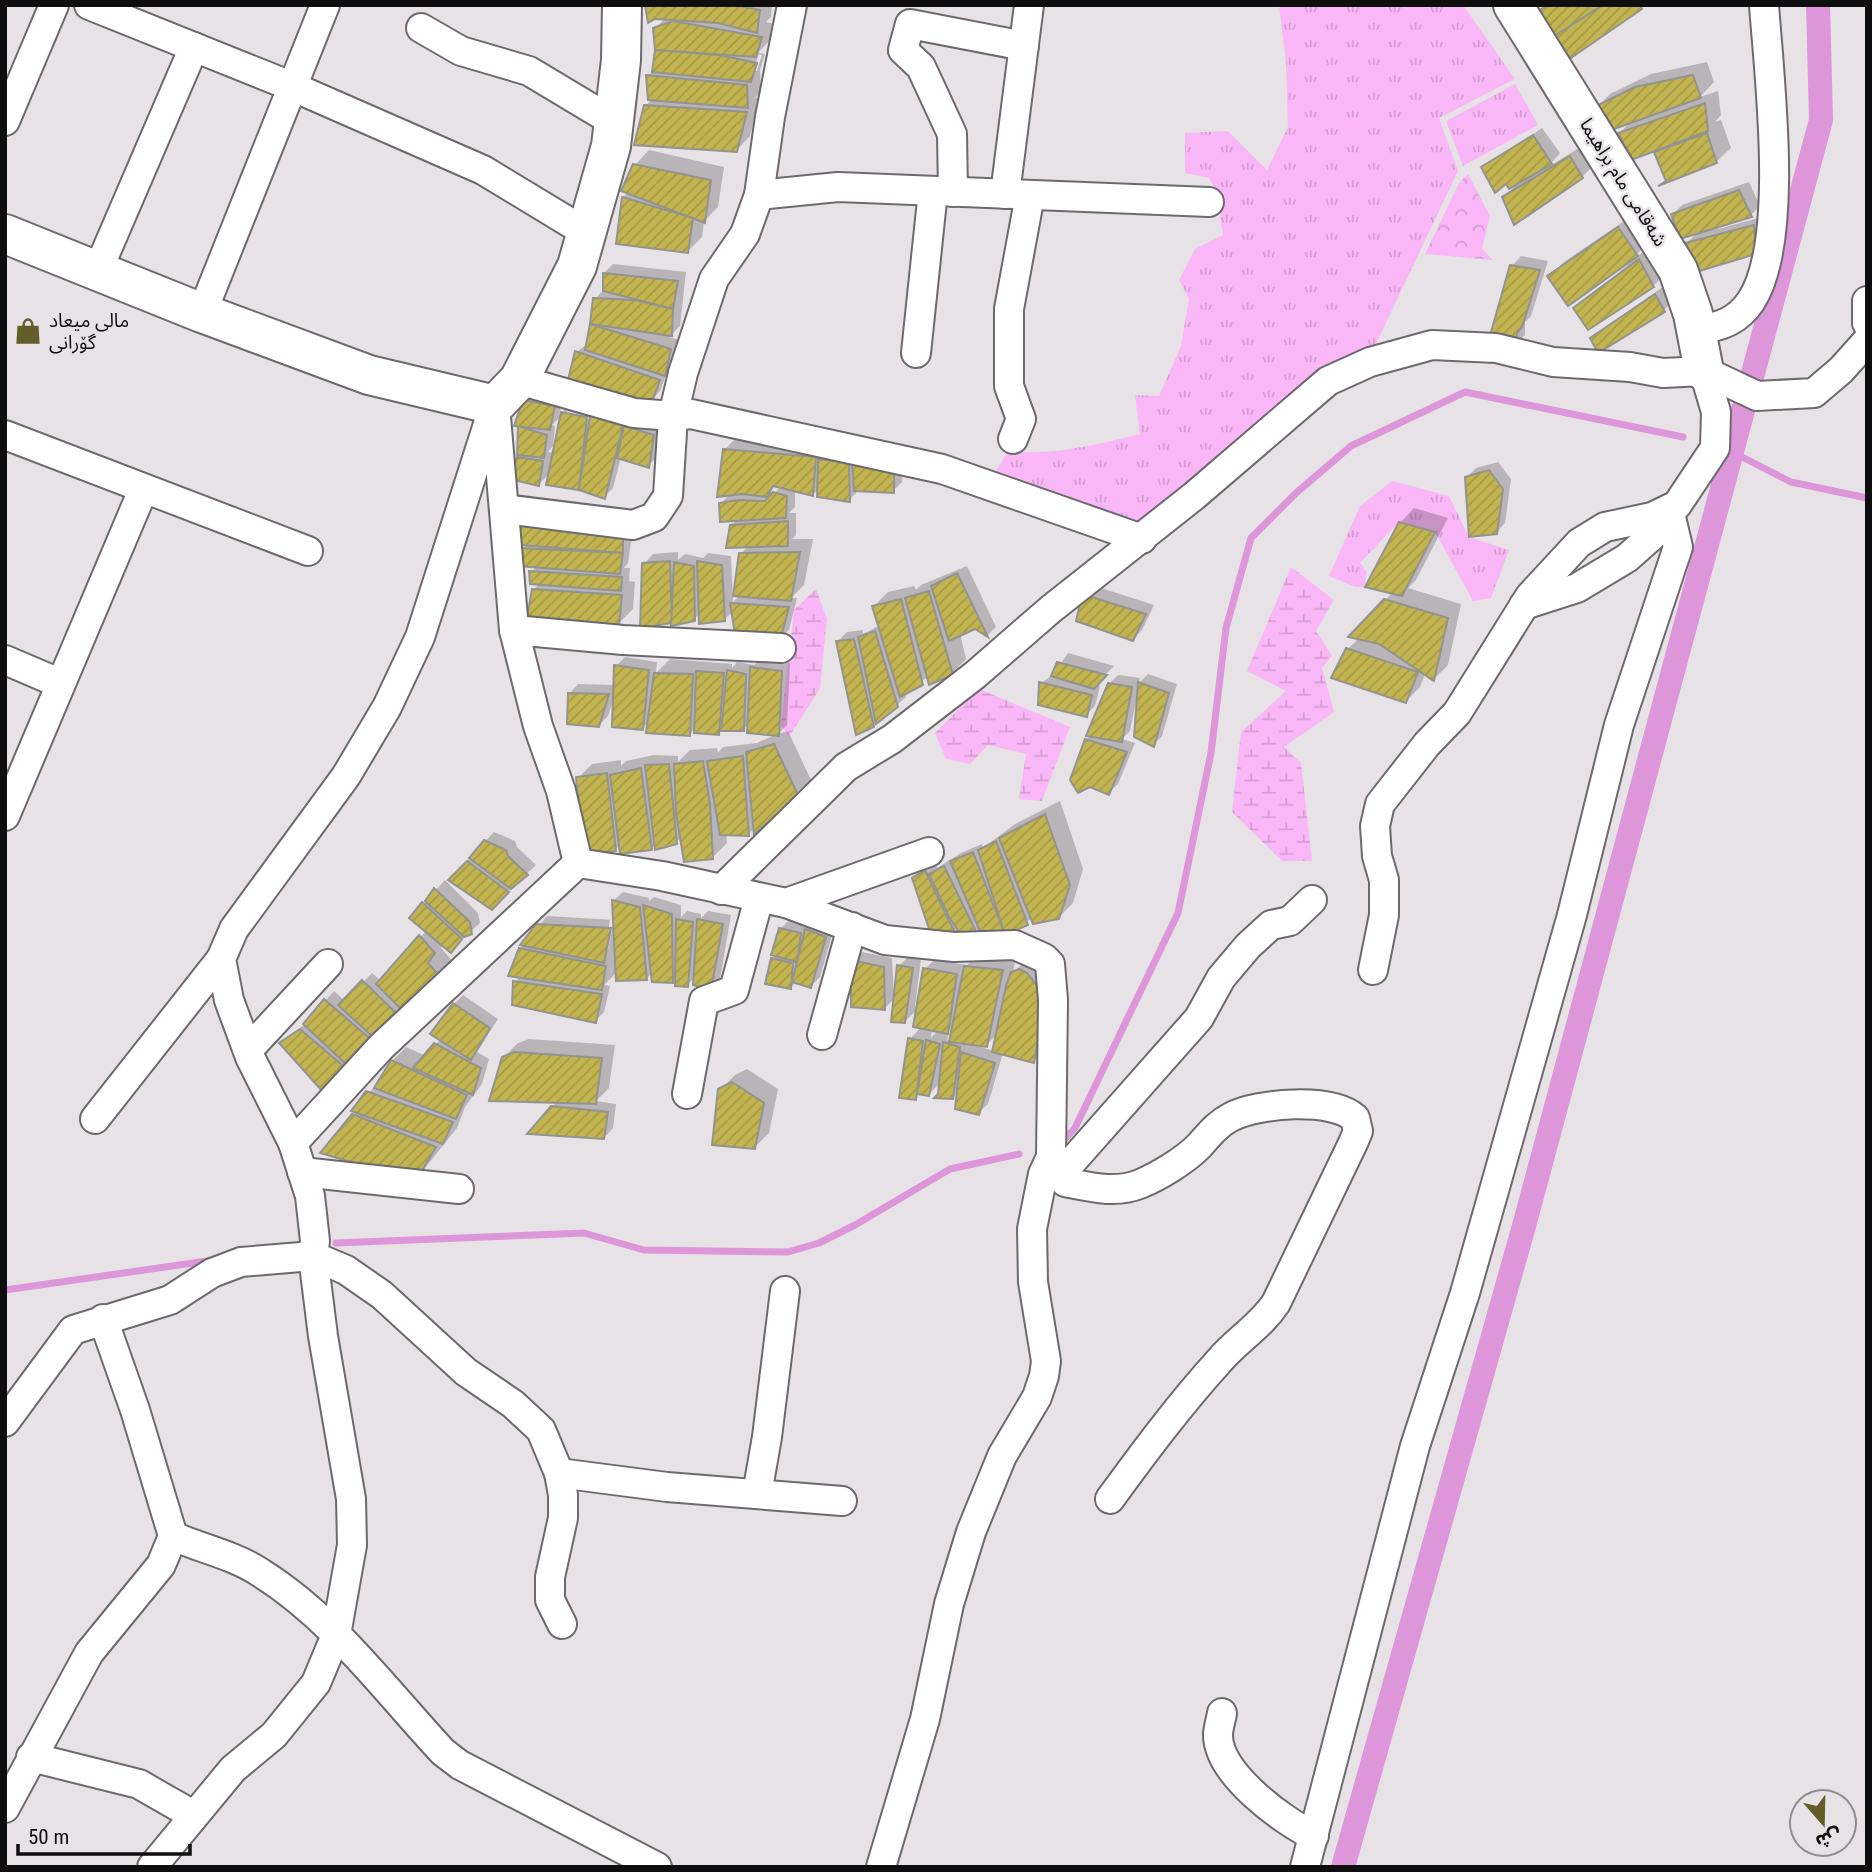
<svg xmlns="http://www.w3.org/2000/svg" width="1872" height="1872" font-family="'Roboto Condensed','Noto Sans Arabic',sans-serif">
<defs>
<pattern id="grass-tufts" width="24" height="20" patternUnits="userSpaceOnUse" patternTransform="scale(1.75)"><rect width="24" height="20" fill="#fab7f7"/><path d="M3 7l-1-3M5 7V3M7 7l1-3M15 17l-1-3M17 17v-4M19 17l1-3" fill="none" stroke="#d59cd3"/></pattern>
<pattern id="forest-crowns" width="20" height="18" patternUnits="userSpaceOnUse" patternTransform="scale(1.75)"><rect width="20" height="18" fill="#fab7f7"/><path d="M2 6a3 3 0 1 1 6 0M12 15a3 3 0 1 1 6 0" fill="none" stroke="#d59cd3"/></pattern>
<pattern id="wetland-marsh" width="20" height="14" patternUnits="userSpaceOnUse" patternTransform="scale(1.75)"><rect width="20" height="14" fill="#fab7f7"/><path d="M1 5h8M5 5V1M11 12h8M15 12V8" fill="none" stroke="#d59cd3"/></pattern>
<pattern id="building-hatch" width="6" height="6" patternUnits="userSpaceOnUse" patternTransform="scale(1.75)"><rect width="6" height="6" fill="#c2b450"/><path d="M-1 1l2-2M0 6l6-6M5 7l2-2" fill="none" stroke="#a69a45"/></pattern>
</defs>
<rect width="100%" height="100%" fill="#e6e2e5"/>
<!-- grass -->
<g fill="url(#grass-tufts)">
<path d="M1279,5H1463L1515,79L1439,118L1458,171L1374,348L1147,534L992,478L1008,451C1054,456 1095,445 1140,434L1135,395L1159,396L1181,346L1189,299L1179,280L1195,249L1223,235L1216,191L1209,178L1185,173V133L1228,131L1267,170L1288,127L1286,63Z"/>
<path d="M1515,84L1538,125L1463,166L1446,121Z"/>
<path d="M1392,481L1449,496L1469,537L1509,550L1491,598L1473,601L1435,532L1399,522L1360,563L1366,571L1365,587H1355L1329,576L1360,506Z"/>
</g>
<!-- forest -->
<path fill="url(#forest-crowns)" d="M1468,174L1490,216L1482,249L1493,260L1425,254L1459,183Z"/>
<!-- wetland -->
<g fill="url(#wetland-marsh)">
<path d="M1291,567L1334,600L1316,631L1332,656L1322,668L1334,712L1284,747L1301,763L1312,861H1282L1232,812L1241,732L1286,691L1247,671Z"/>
<path d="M816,589L827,619L820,688L789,737L781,725L794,610Z"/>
<path d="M979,689L1070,727L1042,801L1019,799L1026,754L988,745L970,764L946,759L935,733Z"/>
</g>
<!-- shadow -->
<g fill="#0003" fill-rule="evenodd">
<path d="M646,5H772L771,17L766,22L775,24L770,40L758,53L765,54L760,70L761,92L755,98H760L750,136L736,151L645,106L653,99L648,76L654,70L655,28L666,18ZM759,54L762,55L757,71H753Z"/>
<path d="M1707,62L1714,82L1700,97L1718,91L1721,115L1715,122L1721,120L1731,148L1716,162L1668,180L1655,149L1620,133L1632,120L1596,108L1610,94L1651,74Z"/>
<path d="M1542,128L1560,153L1548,167L1579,148L1591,168L1582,177L1504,197L1518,183L1506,181L1483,168Z"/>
<path d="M649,150L724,167L718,207L704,221L702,237L688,251L623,197L629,192L635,165Z"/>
<path d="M1749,182L1760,206L1751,215L1718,226V229L1762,217L1764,243H1687L1699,231L1673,214L1682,205Z"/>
<path d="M1633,215L1651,240L1632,259L1653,246L1667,272L1653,286L1575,308L1628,265L1626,262L1550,276L1564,262Z"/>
<path d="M1521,256L1548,261L1531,316L1525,322V335L1516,344L1512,266Z"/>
<path d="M613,264L686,272L680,326L669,337L679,340L674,365L667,372L660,391L651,400L570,379L577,352L588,343L595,299L605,288L604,273Z"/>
<path d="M1664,286L1673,301L1664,310L1592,338Z"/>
<path d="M534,391L563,397L559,416L571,403L662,426L657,457L648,466L621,457L613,488L604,497L580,488L548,484L550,473L539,484L518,458L523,453L520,425L525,400ZM567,411L596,418L595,421L567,415ZM562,415L554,453L548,452L553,446L555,426L552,425Z"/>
<path d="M738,436L903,459L902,482L893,491H858L849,500L819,489L813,494L795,490V507L789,513H796V535L792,539H813L804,585L791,598H797L789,630L780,639L733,611L724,620L700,613L694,619L641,626L644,564L653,554L678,552V560L685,554L703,558L708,553L731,556L733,602L740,595L741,554L749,545L731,525L737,520L720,504L731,493L724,450ZM776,485L781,486L775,493L769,492Z"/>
<path d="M1498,462L1511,479L1505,523L1496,533L1467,477L1476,468Z"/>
<path d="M1414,508L1448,518L1416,580L1408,588L1461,604L1448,665L1434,679L1425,674L1420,687L1406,701L1348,649L1359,638L1351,636L1393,592L1400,523Z"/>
<path d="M636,537L631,542L628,563L624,568H630L629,581L635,582L633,609L619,623L533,590L540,583L531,572L537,566L522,549L527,544Z"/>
<path d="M967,566L996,627L988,635L975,627L960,634L966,659L952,673L928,677L904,692L906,697L873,726L838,641L847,632L863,630V634L880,625L874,606L888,592L914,586L916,590L921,585Z"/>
<path d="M1092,585L1154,605L1142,630L1133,639L1078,620Z"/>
<path d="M1068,653L1114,666L1095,685L1100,686L1095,706L1086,715L1041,683L1053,675Z"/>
<path d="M625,657L657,662L656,673L670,659L732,664V668L737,662L754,665L761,659L790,663L787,725L778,734L788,731L811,780L748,834L726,833L727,843L713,857L681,837L676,843L656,844L651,849L621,844L615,850L578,778L592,764L621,760V766L626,761L654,755L678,756V762L690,750L717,748L718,753L723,747L757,743L777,734L750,723L743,729L722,730L718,733L693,731L690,735L650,721L642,728L614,697L608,716L599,725L569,694L578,684L615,685L616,666Z"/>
<path d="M1148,674L1177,684L1162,736L1153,745L1136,701L1130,731L1122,739L1135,743L1118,784L1108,793L1086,740L1091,735L1109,684L1118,675L1140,678L1139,683Z"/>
<path d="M1060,801L1083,869L1073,903L1059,917L1033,918L1004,933L981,930L977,935L957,936L914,879L935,862L937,868L961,853L982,844L983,848L1015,824Z"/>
<path d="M494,832L515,841L517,847L536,865L491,908L450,880Z"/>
<path d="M445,880L478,913L480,923L460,941L444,944L441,948L455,964L347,1069L281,1043L306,1023L334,991L345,1001L372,973L381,981L427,930L412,917Z"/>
<path d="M623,892L649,898V901L654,897L681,905V917L687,911L701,914V918L708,911L731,915L720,979L711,988L696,976L687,985L677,976L672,981L652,973L647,978L617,972L604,985L610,986L604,1012L595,1021L515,982L521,976L520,949L547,916L615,920L614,900ZM610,920H614L608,950H605Z"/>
<path d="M789,920L834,928L820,977L811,986L797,981L791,987L772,959L776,955L780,929Z"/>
<path d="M862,952L892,958L894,995L899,966L908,957L921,959L915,1007H918L925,969L934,960L967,965L980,952L1016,956L1013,973L1027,959L1035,956L1047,1047L1033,1061L1003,1053L988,1104L978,1113L958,1092L953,1098L941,1082L929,1094L920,1093L915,1098L910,1039L921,1027L918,1009L905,1021L896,997L885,1008L853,961ZM954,1025L952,1037L947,1041L948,1035L945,1034ZM932,1029L938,1030L931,1038ZM998,1033L994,1051L977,1046L986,1045Z"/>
<path d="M463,995L498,1019L477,1052L489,1059L482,1084L465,1107L457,1128L416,1179L354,1115L392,1061L406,1047L426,1056L441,1039L454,1004Z"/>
<path d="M529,1039L615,1045L609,1088L596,1101L616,1104L613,1128L604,1138L552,1107L558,1101L503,1058L518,1043Z"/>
<path d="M747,1069L778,1089L769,1133L755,1147L720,1090L735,1075Z"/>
</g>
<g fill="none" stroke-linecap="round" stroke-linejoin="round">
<!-- stream -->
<g stroke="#dd96d9" stroke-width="7">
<path d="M1744,458L1791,482L1867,498"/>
<path d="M1063,1141L1075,1128L1178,913L1211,753L1226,628L1251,538L1296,493L1351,446L1465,392L1683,437"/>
<path d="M336,1243L584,1233L644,1250L788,1252L819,1243L855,1225L950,1169L1019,1154"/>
<path d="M5,1290L214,1260"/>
</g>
<!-- canal -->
<path stroke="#dd96d9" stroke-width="24" d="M1343,1867L1524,1226L1821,120L1818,5"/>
</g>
<!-- building -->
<g fill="url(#building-hatch)" stroke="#939390" stroke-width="2">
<path d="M645,5H735L760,10L757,33L718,23L655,19L648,23Z"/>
<path d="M1548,5H1603L1553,37L1538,11Z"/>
<path d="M1603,5H1640L1642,9L1565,62L1553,37Z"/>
<path d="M673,21L762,37L756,57L655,50L653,28Z"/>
<path d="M655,50L719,55L757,63L751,82L652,72Z"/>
<path d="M646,75L747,85L748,108L648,100Z"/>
<path d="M1693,75L1701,98L1611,130L1594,107L1635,87Z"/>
<path d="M1705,103L1708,131L1631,160L1618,133Z"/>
<path d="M644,105L747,112L737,152L634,145Z"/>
<path d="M1707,133L1717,163L1658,186L1666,181L1654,152Z"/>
<path d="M1533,135L1552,164L1509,189L1506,184L1495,193L1481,167Z"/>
<path d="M1570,156L1583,178L1514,225L1502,197Z"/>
<path d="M633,164L711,180L705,223L621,191Z"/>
<path d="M1739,190L1752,217L1680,239L1671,214Z"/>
<path d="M622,197L693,218L688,253L616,244Z"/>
<path d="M1754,225L1756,254L1696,272L1685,243Z"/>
<path d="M1618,227L1638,256L1568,306L1547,276Z"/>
<path d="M1639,259L1654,287L1588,330L1573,308Z"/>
<path d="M1510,265L1540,270L1522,327L1517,333L1516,346L1488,343Z"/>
<path d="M603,273L678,281L673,309L603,291Z"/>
<path d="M1655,294L1665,312L1598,353L1590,338Z"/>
<path d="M593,298L634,300L673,309L672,336L590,324Z"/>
<path d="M590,324L671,349L665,376L585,350Z"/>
<path d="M575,351L660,380L652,402L568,380Z"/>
<path d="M523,400L555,406L550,430L514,426Z"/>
<path d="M561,412L587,417L579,490L546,485Z"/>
<path d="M590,416L624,422L605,499L579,490Z"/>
<path d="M518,426L547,435L544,458L517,455Z"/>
<path d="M624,426L654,435L649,468L617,458Z"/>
<path d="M723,449L816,457L813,496L773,486L767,497L742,494L717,497Z"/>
<path d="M517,457L543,461L539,486L510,479Z"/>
<path d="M818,459L849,463L850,502L817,497Z"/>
<path d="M852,462L894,468V493L854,491Z"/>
<path d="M1489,470L1503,489L1497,534L1469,537L1465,477Z"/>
<path d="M773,492L787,496L786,518L720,522L719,503L738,500L765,501Z"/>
<path d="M518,516L623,527V553L520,545Z"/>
<path d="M788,521V546L726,548L730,525Z"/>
<path d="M1399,522L1435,532L1402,596L1365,587Z"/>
<path d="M520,548L623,553L620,574L517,566Z"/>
<path d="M800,552L791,601L733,596L739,553Z"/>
<path d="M670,561L672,623L640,628L642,563Z"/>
<path d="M697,561L722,565L725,621L699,624Z"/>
<path d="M674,562L694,566L695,621L671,626Z"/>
<path d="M529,571L622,577L621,591L530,584Z"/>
<path d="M957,573L988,637L975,629L949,641L931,586Z"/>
<path d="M532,589L622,595L619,625L526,623Z"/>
<path d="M929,591L953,675L929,685L905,598Z"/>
<path d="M1082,594L1146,614L1133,641L1076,621Z"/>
<path d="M901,599L923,685L900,697L872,606Z"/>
<path d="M1384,599L1448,618L1434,681L1379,644L1348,637Z"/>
<path d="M730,603L789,607L780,641L735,634Z"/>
<path d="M875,631L898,707L876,724L858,637Z"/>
<path d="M854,639L874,727L856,735L836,641Z"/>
<path d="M1346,648L1418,672L1406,703L1331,678Z"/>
<path d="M1057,662L1107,675L1094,689L1051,676Z"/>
<path d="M614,665L649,670L643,730L612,727Z"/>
<path d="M750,667L782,671L779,736L747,733Z"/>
<path d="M727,670L746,674L744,731H721Z"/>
<path d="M696,671L724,673L719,735L694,733Z"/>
<path d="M654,673L693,674L690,736L646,733Z"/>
<path d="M1039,682L1092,695L1087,717L1038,705Z"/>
<path d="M1138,682L1169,693L1154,747L1134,737Z"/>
<path d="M1108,683L1132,687L1122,742L1086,736Z"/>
<path d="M568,693L609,694L599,727L567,724Z"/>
<path d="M1085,739L1127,752L1109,795L1090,787L1078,793L1070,780Z"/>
<path d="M774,744L798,795L754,835L746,752Z"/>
<path d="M743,756L749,836L720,835L707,761Z"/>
<path d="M703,761L710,804L713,859L684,862L676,813L674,764Z"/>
<path d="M669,764L677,844L655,850L645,765Z"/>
<path d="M641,768L652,850L620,854L610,775Z"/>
<path d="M607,773L616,851L584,855L576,777Z"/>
<path d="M1045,814L1070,885L1059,919L1033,924L999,838Z"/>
<path d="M484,840L506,850L508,856L528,875L511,889L469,858Z"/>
<path d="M996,841L1028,925L1005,935L978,850Z"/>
<path d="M973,852L1005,935L983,938L950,861Z"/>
<path d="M467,861L509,892L492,910L448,880Z"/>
<path d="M944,866L965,909L978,936L963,938L949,917L929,874Z"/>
<path d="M925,870L947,917L958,938L933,941L912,878Z"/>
<path d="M434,888L470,922L472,934L464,937L425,901Z"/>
<path d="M612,900L640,907L647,980L616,981Z"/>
<path d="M422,902L462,939L451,953L409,918Z"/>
<path d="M643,905L672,914L673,983L652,982Z"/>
<path d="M676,919L693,922L688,987L675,986Z"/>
<path d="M697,919L723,924L711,990L693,985Z"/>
<path d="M536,924L611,928L604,963L520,945Z"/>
<path d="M779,928L801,933L797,962L771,955Z"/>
<path d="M805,929L826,937L811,988L792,982Z"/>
<path d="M419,935L435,953L428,963L442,979L407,1015L376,984Z"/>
<path d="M519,948L606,966L602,990L508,976Z"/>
<path d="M771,958L793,963L791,989L765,984Z"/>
<path d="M851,960L884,967L885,1010L851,1007Z"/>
<path d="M897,965L913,968L905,1023L891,1022Z"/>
<path d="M964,966L1003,970L987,1047L949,1042Z"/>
<path d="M923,968L957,974L948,1034L913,1027Z"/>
<path d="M1019,969L1027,973L1045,995L1034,1063L992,1052L1006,986L1011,972Z"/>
<path d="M362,980L398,1015L374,1038L338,1005Z"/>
<path d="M513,981L602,994L596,1023L512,1005Z"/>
<path d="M324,999L375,1043L349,1067L303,1024Z"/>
<path d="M453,1003L490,1028L471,1060L430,1034Z"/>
<path d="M300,1029L348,1070L324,1093L279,1043Z"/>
<path d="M908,1038L923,1041L916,1100L899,1098Z"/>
<path d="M926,1040L940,1044L929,1096L917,1094Z"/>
<path d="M943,1042L960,1047L953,1099L934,1098L938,1094Z"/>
<path d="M434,1043L481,1068L473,1095L413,1068Z"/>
<path d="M514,1052L602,1058L596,1104L489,1101L502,1057Z"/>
<path d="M961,1052L995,1063L979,1115L955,1109Z"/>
<path d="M391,1060L467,1095L456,1119L374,1088Z"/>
<path d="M732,1082L764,1103L755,1149L712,1145L718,1089Z"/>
<path d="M366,1091L453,1122L443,1144L351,1111Z"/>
<path d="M551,1106L608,1112L604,1139L527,1134Z"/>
<path d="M352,1114L436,1147L416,1181L320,1153Z"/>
</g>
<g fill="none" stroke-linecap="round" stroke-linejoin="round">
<defs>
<g id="street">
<path d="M89,5L291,86L483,170L587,233"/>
<path d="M421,28L461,51L529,71L614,122"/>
<path d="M5,121L54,5"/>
<path d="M953,192L952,134L921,67L903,50L910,24L1024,46"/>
<path d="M1005,194L1029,5"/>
<path d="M759,195L838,187L1209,202"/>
<path d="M98,270L194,47"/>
<path d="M1867,301V323"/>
<path d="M202,313L325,5"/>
<path d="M1696,329C1719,328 1738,321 1751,301C1790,242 1769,76 1764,5"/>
<path d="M916,353L933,191"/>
<path d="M519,380L634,413L673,416L683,373L714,279L745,234L759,195L770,117L792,5"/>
<path d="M495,405L514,630L538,726L561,791L578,863L662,876L786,903L885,940L954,947L1015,945L1044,958L1050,964L1053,1000L1051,1157L1065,1182C1090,1187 1115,1194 1140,1184C1159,1176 1184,1161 1199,1146C1209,1135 1217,1124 1231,1117C1258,1103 1331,1097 1355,1118L1358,1131L1353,1143L1276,1303C1261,1326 1238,1339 1220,1360C1180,1404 1145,1451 1110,1499"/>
<path d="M5,435L308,551"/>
<path d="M1013,439L1021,419L1009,386V309L1030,195"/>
<path d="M504,509L633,525L654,517L668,496L673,416L691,414L942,469L1142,539"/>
<path d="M1524,605L1577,588L1627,558L1671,519"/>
<path d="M514,630L623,640L781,648"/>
<path d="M5,660L59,683"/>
<path d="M5,816L143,490"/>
<path d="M721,890L846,767L892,739L975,675L1051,609L1194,496L1328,381L1370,362L1432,345L1496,348L1553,362L1630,367L1663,373L1704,371L1757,396L1814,393L1841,370L1867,341"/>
<path d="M786,903L929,852"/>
<path d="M1373,970L1384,915V880L1377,856L1375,826L1380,804L1427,744L1457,713L1530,596L1579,543L1605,527L1652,517L1677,505L1715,448L1716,412L1704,371"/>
<path d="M822,1035L852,927"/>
<path d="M248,1050L328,964"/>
<path d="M687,1094L704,1001L734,990L759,898"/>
<path d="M95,1119L221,959"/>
<path d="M293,1143L381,1047L578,863"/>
<path d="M302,1172L459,1189"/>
<path d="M1061,1174L1199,1018L1221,978L1248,946L1271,925L1290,921L1312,900"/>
<path d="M5,1422L73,1330L170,1300L212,1273L241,1262L313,1256L346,1270L382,1295L466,1372L513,1404L541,1430L559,1473L563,1495V1518L550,1577V1600L562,1624"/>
<path d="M559,1473L667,1487L842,1501"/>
<path d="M757,1494L767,1437L785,1291"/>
<path d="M173,1536C202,1549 234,1555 261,1573C333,1618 386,1691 443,1752L460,1765L657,1867"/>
<path d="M1222,1713C1221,1720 1218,1728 1218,1735C1218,1774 1283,1821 1314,1836"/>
<path d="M31,1757L139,1784L193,1815"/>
<path d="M5,1808L89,1653L161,1565L173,1536L135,1410L103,1319"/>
<path d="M152,1867L233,1769L274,1735L316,1683L336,1635L352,1545L351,1499L323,1336L313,1256L315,1241L310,1196L293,1143L250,1057L229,1000L221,959L234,929L346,776L387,707L420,637L490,418"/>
<path d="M881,1867L925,1719L949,1604L971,1532L1002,1456L1037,1397L1044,1376L1046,1361L1033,1282L1032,1229L1043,1174L1051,1157"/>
<path d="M1305,1867L1415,1446L1465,1293L1572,915L1619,725L1678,547L1669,509"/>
</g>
<g id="secondary">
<path d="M1513,5L1678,270L1693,314L1704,371"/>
<path d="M5,234L202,313L369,375L495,405L519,380L577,266L611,146L621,60L622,5"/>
</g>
</defs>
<!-- street casing -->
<use href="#street" stroke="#6d6a6d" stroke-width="32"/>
<!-- secondary casing -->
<use href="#secondary" stroke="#6d6a6d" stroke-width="42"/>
<!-- street -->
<use href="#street" stroke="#fff" stroke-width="28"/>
<!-- secondary -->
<use href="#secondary" stroke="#fff" stroke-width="38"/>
</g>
<!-- icons -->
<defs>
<symbol id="shop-bare" viewBox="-9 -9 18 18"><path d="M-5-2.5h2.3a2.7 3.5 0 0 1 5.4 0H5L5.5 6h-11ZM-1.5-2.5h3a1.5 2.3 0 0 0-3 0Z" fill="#645d29" stroke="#e6e2e5" stroke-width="2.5" paint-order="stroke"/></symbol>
</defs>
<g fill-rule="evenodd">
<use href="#shop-bare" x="9" y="312" width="38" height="38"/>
</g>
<g text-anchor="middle" stroke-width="5" stroke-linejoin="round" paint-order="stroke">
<!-- street labels -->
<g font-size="19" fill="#0f0e0f" stroke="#e6e2e5">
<text transform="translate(1624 182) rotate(58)" y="7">شەقامی مام براهیما</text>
</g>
<!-- poi labels -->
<g font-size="19" fill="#0f0e0f" stroke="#e6e2e5" text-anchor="start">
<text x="49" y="327">مالی میعاد<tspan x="49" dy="22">گۆرانی</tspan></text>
</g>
</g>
<!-- border -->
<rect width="1872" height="1872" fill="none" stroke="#0f0e0f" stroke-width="14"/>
<!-- north arrow -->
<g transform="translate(1823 1823) rotate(160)"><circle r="33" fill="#e6e2e5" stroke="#908d8f" stroke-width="2"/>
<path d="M0-5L12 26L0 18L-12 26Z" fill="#645d29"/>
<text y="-10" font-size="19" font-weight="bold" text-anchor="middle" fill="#0f0e0f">ش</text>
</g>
<!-- scale -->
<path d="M18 1844v10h172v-10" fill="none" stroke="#0f0e0f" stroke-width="3.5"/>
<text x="28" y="1844" font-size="21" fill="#0f0e0f" stroke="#e6e2e5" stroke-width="5" paint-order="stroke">50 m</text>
</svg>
